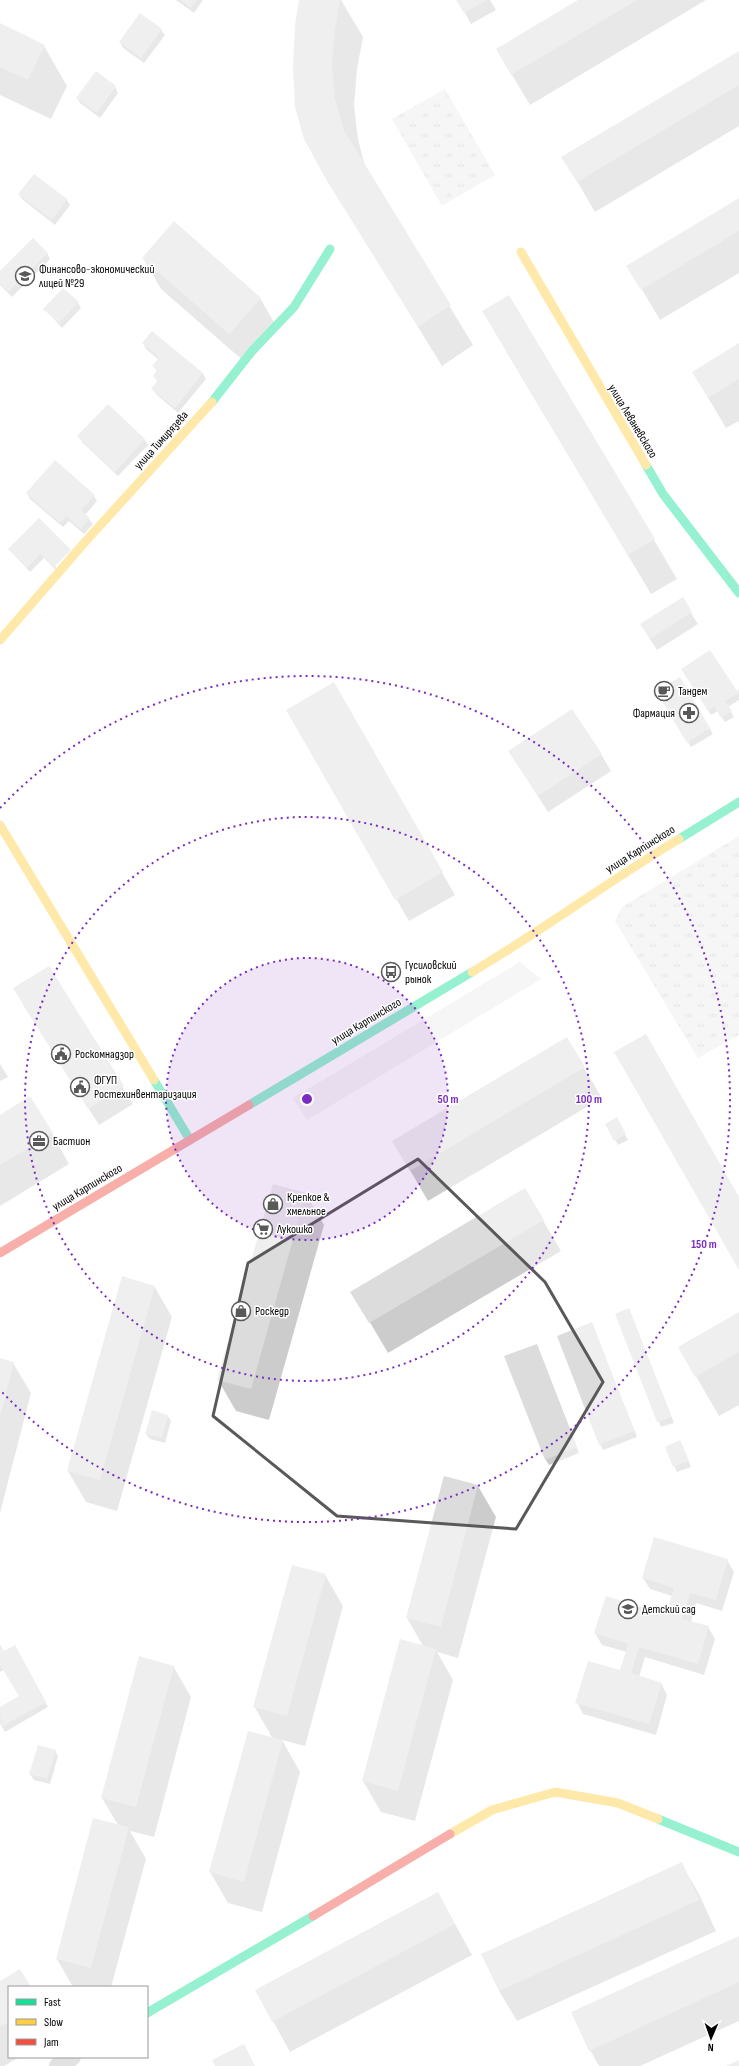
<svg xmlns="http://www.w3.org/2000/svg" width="739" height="2066" font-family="'Sofia Sans Condensed',sans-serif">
<defs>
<pattern id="park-tufts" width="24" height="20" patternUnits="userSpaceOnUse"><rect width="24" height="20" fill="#eaeaea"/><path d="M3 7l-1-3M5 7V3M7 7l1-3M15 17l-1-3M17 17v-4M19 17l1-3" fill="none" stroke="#c7c7c7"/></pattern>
</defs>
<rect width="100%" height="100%" fill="#fff"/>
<!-- grass -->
<path fill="#eaeaea" d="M520,962L541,979L307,1120L293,1098Z"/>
<!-- park -->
<g fill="url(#park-tufts)">
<path d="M445,89L495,175L442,206L392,119Z"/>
<path d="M739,836V1035L698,1058L615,921L622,907Z"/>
</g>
<!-- shadow -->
<g fill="#0003">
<path d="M176,0H203L194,13Z"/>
<path d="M300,0H341L363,37L357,69L354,105L358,139L365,167L473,345L442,366L328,180Z"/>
<path d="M458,0H490L496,10L471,24Z"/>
<path d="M580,0H706L530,105L497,50Z"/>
<path d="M0,24L44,46L67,86L51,119L0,95Z"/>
<path d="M161,30L165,35L144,63L123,48L120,42Z"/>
<path d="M739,52V126L595,212L563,157Z"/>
<path d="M96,73L115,87L118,93L100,118L80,103L77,98Z"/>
<path d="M34,175L67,200L70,205L55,225L22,199L19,194Z"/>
<path d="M739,200V273L660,320L628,266Z"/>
<path d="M47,253L50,259L12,297L0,285V272Z"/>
<path d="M143,258L260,298L278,329L247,364L161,289Z"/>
<path d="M78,303L81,308L62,328L45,309Z"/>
<path d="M152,332L203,374L206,379L178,413L156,394L153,389L158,382L154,376L157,372L154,366L159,360L146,349L143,343Z"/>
<path d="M739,345V421L726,428L693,372Z"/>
<path d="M506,351L654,540L677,579L651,594Z"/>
<path d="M108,406L145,440L148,445L118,476L82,442L79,437Z"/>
<path d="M27,493L94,496L97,501L85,515L93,524L84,534L69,521L63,527L30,499Z"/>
<path d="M39,519L57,571L44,558L30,572L9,549Z"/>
<path d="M682,599L698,624L657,650L648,636Z"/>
<path d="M685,674L736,692L739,691V700L728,707L734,717L725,722L718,711L711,715Z"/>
<path d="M679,678L713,734L691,747L657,692Z"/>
<path d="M333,684L455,895L409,921L287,710Z"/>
<path d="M509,751L601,754L611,771L548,812Z"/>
<path d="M49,967L133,1104L99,1125L24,1006Z"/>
<path d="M0,1064L8,1077L0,1081Z"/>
<path d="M584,1068L602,1098L428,1201L393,1141Z"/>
<path d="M0,1116L52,1133L69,1164L0,1206Z"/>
<path d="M616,1119L628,1140L618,1145L606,1124Z"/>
<path d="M273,1185L306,1194L324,1225L269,1420L236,1411L218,1380Z"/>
<path d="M525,1190L561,1251L388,1353L352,1292Z"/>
<path d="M154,1286L172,1317L117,1511L86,1502L68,1471Z"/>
<path d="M629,1309L674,1423L661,1427L616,1314Z"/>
<path d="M739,1313V1405L719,1416L679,1347Z"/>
<path d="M592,1324L637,1437L603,1450L600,1444Z"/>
<path d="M537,1345L579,1453L549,1465L545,1459Z"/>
<path d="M0,1359L13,1363L31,1393L0,1513Z"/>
<path d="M168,1416L171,1421L165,1443L150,1439L146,1434Z"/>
<path d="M680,1441L691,1467L677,1472L666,1447Z"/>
<path d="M444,1477L478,1486L496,1517L458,1658L437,1652L453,1680L415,1821L381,1812L363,1781L423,1646L407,1618Z"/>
<path d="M727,1560L734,1572L722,1611L696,1603L691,1622L708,1627L715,1639L704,1675L645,1657L639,1677L661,1683L667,1695L656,1735L583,1714L577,1702L621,1671L627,1652L602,1645L595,1633L667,1615L672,1596L650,1589L643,1578Z"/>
<path d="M325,1575L343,1606L305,1746L282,1740L300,1772L262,1912L228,1903L210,1872L273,1739L254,1706Z"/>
<path d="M0,1646L3,1652L14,1646L48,1707L5,1732L0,1723V1708L20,1697L5,1669L0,1672Z"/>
<path d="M173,1666L191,1697L154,1837L130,1831L146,1859L111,1987H73L57,1959L118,1825L102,1798Z"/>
<path d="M55,1751L58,1756L50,1784L34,1780L30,1774Z"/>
<path d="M681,1863L699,1894L716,1931L517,2021L499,1991Z"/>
<path d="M438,1893L472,1955L290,2052L273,2021Z"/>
<path d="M739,1937V2021L640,2066H599L590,2050Z"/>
<path d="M0,1982L30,1987H9V2057H20L4,2066H0Z"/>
</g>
<!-- building -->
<g fill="#dcdcdc">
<path d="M180,0H197L191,8Z"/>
<path d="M299,0H340L335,29L332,65L335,99L344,130L451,305L418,327L327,181L304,139L295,107L293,67L295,25Z"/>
<path d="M456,0H487L464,13Z"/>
<path d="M578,0H637L511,75L496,49Z"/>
<path d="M140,13L162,29L141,58L119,42Z"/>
<path d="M0,23L45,45L28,80L0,67Z"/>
<path d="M739,51V85L577,182L561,157Z"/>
<path d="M96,71L116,86L97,113L76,98Z"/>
<path d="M34,174L67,199L52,220L18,194Z"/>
<path d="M739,198V231L641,290L626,266Z"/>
<path d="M174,221L261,298L229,334L142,258Z"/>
<path d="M33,238L48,253L8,292L0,284V271Z"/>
<path d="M63,288L79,302L59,323L43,309Z"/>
<path d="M509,295L655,539L628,555L482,311Z"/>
<path d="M152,331L203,373L175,408L151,389L158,380L153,376L157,370L152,366L159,358L142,343Z"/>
<path d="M739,343V379L708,398L692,372Z"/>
<path d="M108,404L145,439L115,472L77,436Z"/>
<path d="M55,460L95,495L81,510L90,518L81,529L66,516L60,523L26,493Z"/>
<path d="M39,518L71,550L54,567L40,554L27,568L8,549Z"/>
<path d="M683,597L692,612L650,639L640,624Z"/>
<path d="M710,650L737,691L739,689V693L725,701L732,711L721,718L714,706L708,711L681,669Z"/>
<path d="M680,677L710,728L687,743L656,691Z"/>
<path d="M334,682L443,872L395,900L286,710Z"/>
<path d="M572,709L602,754L538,796L508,751Z"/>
<path d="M49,966L124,1086L88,1109L13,988Z"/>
<path d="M646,1034L739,1197V1270L614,1052Z"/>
<path d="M567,1037L585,1067L410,1171L392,1141Z"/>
<path d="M30,1096L53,1133L0,1165V1115Z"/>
<path d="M617,1117L626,1134L614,1141L605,1124Z"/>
<path d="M273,1184L306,1193L251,1389L217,1380Z"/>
<path d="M525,1188L544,1220L369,1323L350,1292Z"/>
<path d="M122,1276L155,1286L100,1480L67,1471Z"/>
<path d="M629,1308L671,1417L657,1422L615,1314Z"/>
<path d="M739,1312V1352L695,1377L678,1347Z"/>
<path d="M592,1322L634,1431L599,1445L557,1336Z"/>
<path d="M537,1344L577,1447L545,1460L504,1356Z"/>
<path d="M0,1358L14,1362L1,1414H0Z"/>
<path d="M152,1410L168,1415L162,1438L145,1434Z"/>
<path d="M680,1440L689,1461L673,1467L665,1447Z"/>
<path d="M444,1476L478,1485L441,1627L406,1618Z"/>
<path d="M654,1537L728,1559L716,1600L690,1593L682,1619L709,1626L698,1664L639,1647L631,1673L662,1683L649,1724L575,1703L588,1661L620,1670L628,1644L594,1633L606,1596L666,1614L674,1588L642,1578Z"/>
<path d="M292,1565L326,1574L287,1716L253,1707Z"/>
<path d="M400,1639L436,1649L398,1791L362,1781Z"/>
<path d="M0,1644L4,1651L15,1645L46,1702L1,1727L0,1707L19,1696L0,1665Z"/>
<path d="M139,1656L174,1666L136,1807L101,1798Z"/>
<path d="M248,1731L283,1740L244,1882L209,1872Z"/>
<path d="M38,1745L56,1750L47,1779L29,1774Z"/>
<path d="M93,1818L129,1827L91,1968L56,1959Z"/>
<path d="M682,1862L699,1900L499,1991L481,1954Z"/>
<path d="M438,1892L455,1924L272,2022L255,1990Z"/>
<path d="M739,1936V1982L589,2051L571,2012Z"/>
<path d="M20,1969L31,1987H9V2022L0,2027V1981Z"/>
<path d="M244,2044L255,2066H215L212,2060Z"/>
<path d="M739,2060V2066H726Z"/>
</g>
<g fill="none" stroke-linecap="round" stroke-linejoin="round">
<!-- street -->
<path stroke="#bebebe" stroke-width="18" d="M58,2066L72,2057"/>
<!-- fast -->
<g stroke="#16e098" stroke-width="9">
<path d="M212,402L252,351L294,307L330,249"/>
<path d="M646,465L663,494L739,593"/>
<path d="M679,839L739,802"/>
<path d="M154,1080L190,1140"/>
<path d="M249,1105L472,972"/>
<path d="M658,1819L739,1852"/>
<path d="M147,2013L313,1916"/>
</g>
<!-- slow -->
<g stroke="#ffcf43" stroke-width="9">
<path d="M521,252L646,465"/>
<path d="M0,640L85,542L212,402"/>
<path d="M0,825L154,1080"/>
<path d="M472,972C543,930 609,881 679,839"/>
<path d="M450,1834L492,1810L555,1792L618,1803L658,1819"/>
</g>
<!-- jam -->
<g stroke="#f24e42" stroke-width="9">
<path d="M0,1253L249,1105"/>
<path d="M313,1916L450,1834"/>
</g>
</g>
<!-- marked area -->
<path d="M0 0H739V2066H0ZM418,1159L545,1282L603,1382L516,1529L337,1516L213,1416L248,1263Z" fill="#fff" fill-opacity=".55" fill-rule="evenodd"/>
<path fill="none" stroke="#595959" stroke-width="3" stroke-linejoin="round" d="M418,1159L545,1282L603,1382L516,1529L337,1516L213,1416L248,1263Z"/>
<!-- distance rings -->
<circle cx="307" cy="1099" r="141" fill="#7b2cbf" fill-opacity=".12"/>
<g fill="none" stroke="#7b2cbf" stroke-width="2" stroke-dasharray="2 4">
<circle cx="307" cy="1099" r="141"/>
<circle cx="307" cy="1099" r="282"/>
<path d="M0 808A423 423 0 1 1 0 1390"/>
</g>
<!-- icons -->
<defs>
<symbol id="school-ring" viewBox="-11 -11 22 22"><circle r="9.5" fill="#fff" stroke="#595959" stroke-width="1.5"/><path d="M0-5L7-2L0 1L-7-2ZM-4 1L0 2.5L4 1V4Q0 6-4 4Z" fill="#595959"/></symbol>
<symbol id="cafe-ring" viewBox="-11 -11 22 22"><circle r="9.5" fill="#fff" stroke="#595959" stroke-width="1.5"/><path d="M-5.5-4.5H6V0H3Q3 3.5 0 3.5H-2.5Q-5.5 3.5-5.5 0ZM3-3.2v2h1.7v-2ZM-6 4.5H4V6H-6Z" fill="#595959"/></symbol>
<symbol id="pharmacy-ring" viewBox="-11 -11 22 22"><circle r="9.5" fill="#fff" stroke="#595959" stroke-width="1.5"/><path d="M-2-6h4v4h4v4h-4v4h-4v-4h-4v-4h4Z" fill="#595959"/></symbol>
<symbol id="bus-ring" viewBox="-11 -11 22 22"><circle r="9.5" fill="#fff" stroke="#595959" stroke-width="1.5"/><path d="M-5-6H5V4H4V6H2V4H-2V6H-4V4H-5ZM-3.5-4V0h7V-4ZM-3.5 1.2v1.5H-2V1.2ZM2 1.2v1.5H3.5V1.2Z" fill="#595959"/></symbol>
<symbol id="civic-ring" viewBox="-11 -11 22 22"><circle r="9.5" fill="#fff" stroke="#595959" stroke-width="1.5"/><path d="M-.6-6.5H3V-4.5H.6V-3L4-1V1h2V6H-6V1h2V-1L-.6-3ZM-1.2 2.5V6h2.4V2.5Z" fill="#595959"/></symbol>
<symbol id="office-ring" viewBox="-11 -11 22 22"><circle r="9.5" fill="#fff" stroke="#595959" stroke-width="1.5"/><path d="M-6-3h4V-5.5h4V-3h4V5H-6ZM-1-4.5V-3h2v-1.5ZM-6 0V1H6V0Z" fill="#595959"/></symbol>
<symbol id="shop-ring" viewBox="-11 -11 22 22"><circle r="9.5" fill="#fff" stroke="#595959" stroke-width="1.5"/><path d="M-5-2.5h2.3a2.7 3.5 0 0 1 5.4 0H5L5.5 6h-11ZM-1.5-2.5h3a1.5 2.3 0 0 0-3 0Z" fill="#595959"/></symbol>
<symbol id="supermarket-ring" viewBox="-11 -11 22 22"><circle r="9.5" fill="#fff" stroke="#595959" stroke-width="1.5"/><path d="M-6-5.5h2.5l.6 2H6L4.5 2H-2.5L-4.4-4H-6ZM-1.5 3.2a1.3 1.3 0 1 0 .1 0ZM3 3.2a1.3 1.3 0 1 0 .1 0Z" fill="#595959"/></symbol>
</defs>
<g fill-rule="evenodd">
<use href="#school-ring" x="14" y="265" width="22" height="22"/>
<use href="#cafe-ring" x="653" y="680" width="22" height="22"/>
<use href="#pharmacy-ring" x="678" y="702" width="22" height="22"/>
<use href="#bus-ring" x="380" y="961" width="22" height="22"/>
<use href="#civic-ring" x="50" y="1043" width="22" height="22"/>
<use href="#civic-ring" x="69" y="1076" width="22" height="22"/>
<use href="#office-ring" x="28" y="1130" width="22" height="22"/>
<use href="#shop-ring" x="262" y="1193" width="22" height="22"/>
<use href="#supermarket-ring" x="252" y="1218" width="22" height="22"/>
<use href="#shop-ring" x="230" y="1300" width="22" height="22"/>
<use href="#school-ring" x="617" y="1598" width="22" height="22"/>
</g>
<g text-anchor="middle" stroke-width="3" stroke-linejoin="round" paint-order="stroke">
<!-- poi labels -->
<g font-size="12" fill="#000" stroke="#fff" text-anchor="start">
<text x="39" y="273">Финансово-экономический<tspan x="39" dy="14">лицей №29</tspan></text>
<text x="678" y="695">Тандем</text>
<text x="675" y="717" text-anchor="end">Фармация</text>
<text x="405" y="969">Гусиловский<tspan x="405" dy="14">рынок</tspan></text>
<text x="75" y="1058">Роскомнадзор</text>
<text x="94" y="1084">ФГУП<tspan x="94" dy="14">Ростехинвентаризация</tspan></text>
<text x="53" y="1145">Бастион</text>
<text x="287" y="1201">Крепкое &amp;<tspan x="287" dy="14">хмельное</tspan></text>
<text x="277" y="1233">Лукошко</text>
<text x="255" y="1315">Роскедр</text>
<text x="642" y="1613">Детский сад</text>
</g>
<!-- street labels -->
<g font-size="12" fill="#000" stroke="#fff">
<text transform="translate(633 421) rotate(59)" y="4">улица Леваневского</text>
<text transform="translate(161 440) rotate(-48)" y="4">улица Тимирязева</text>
<text transform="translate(640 849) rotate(-32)" y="4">улица Карпинского</text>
<text transform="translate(366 1021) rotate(-31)" y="4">улица Карпинского</text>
<text transform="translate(87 1187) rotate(-31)" y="4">улица Карпинского</text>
</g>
</g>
<circle cx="307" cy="1099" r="6" fill="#7b2cbf" stroke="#fff" stroke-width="2"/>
<g font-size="12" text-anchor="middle" font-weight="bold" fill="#7b2cbf" stroke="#fff" stroke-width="3" stroke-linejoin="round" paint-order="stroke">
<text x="448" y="1103">50 m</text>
<text x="589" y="1103">100 m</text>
<text x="704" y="1248">150 m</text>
</g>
<!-- legend -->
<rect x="8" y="1986" width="140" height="72" fill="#ffffff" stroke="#999999"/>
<rect x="16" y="1999" width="20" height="6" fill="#16e098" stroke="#999999"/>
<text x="44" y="2006" font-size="12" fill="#000000">Fast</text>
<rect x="16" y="2019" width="20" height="6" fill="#ffcf43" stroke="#999999"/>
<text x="44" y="2026" font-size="12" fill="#000000">Slow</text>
<rect x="16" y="2039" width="20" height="6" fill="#f24e42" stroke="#999999"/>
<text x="44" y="2046" font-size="12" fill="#000000">Jam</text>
<!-- north arrow -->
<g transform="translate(711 2038) rotate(182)" stroke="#ffffff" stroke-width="3" paint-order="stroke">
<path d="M0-3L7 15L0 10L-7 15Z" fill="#000000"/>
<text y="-6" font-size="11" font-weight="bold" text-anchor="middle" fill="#000000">N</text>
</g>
</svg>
